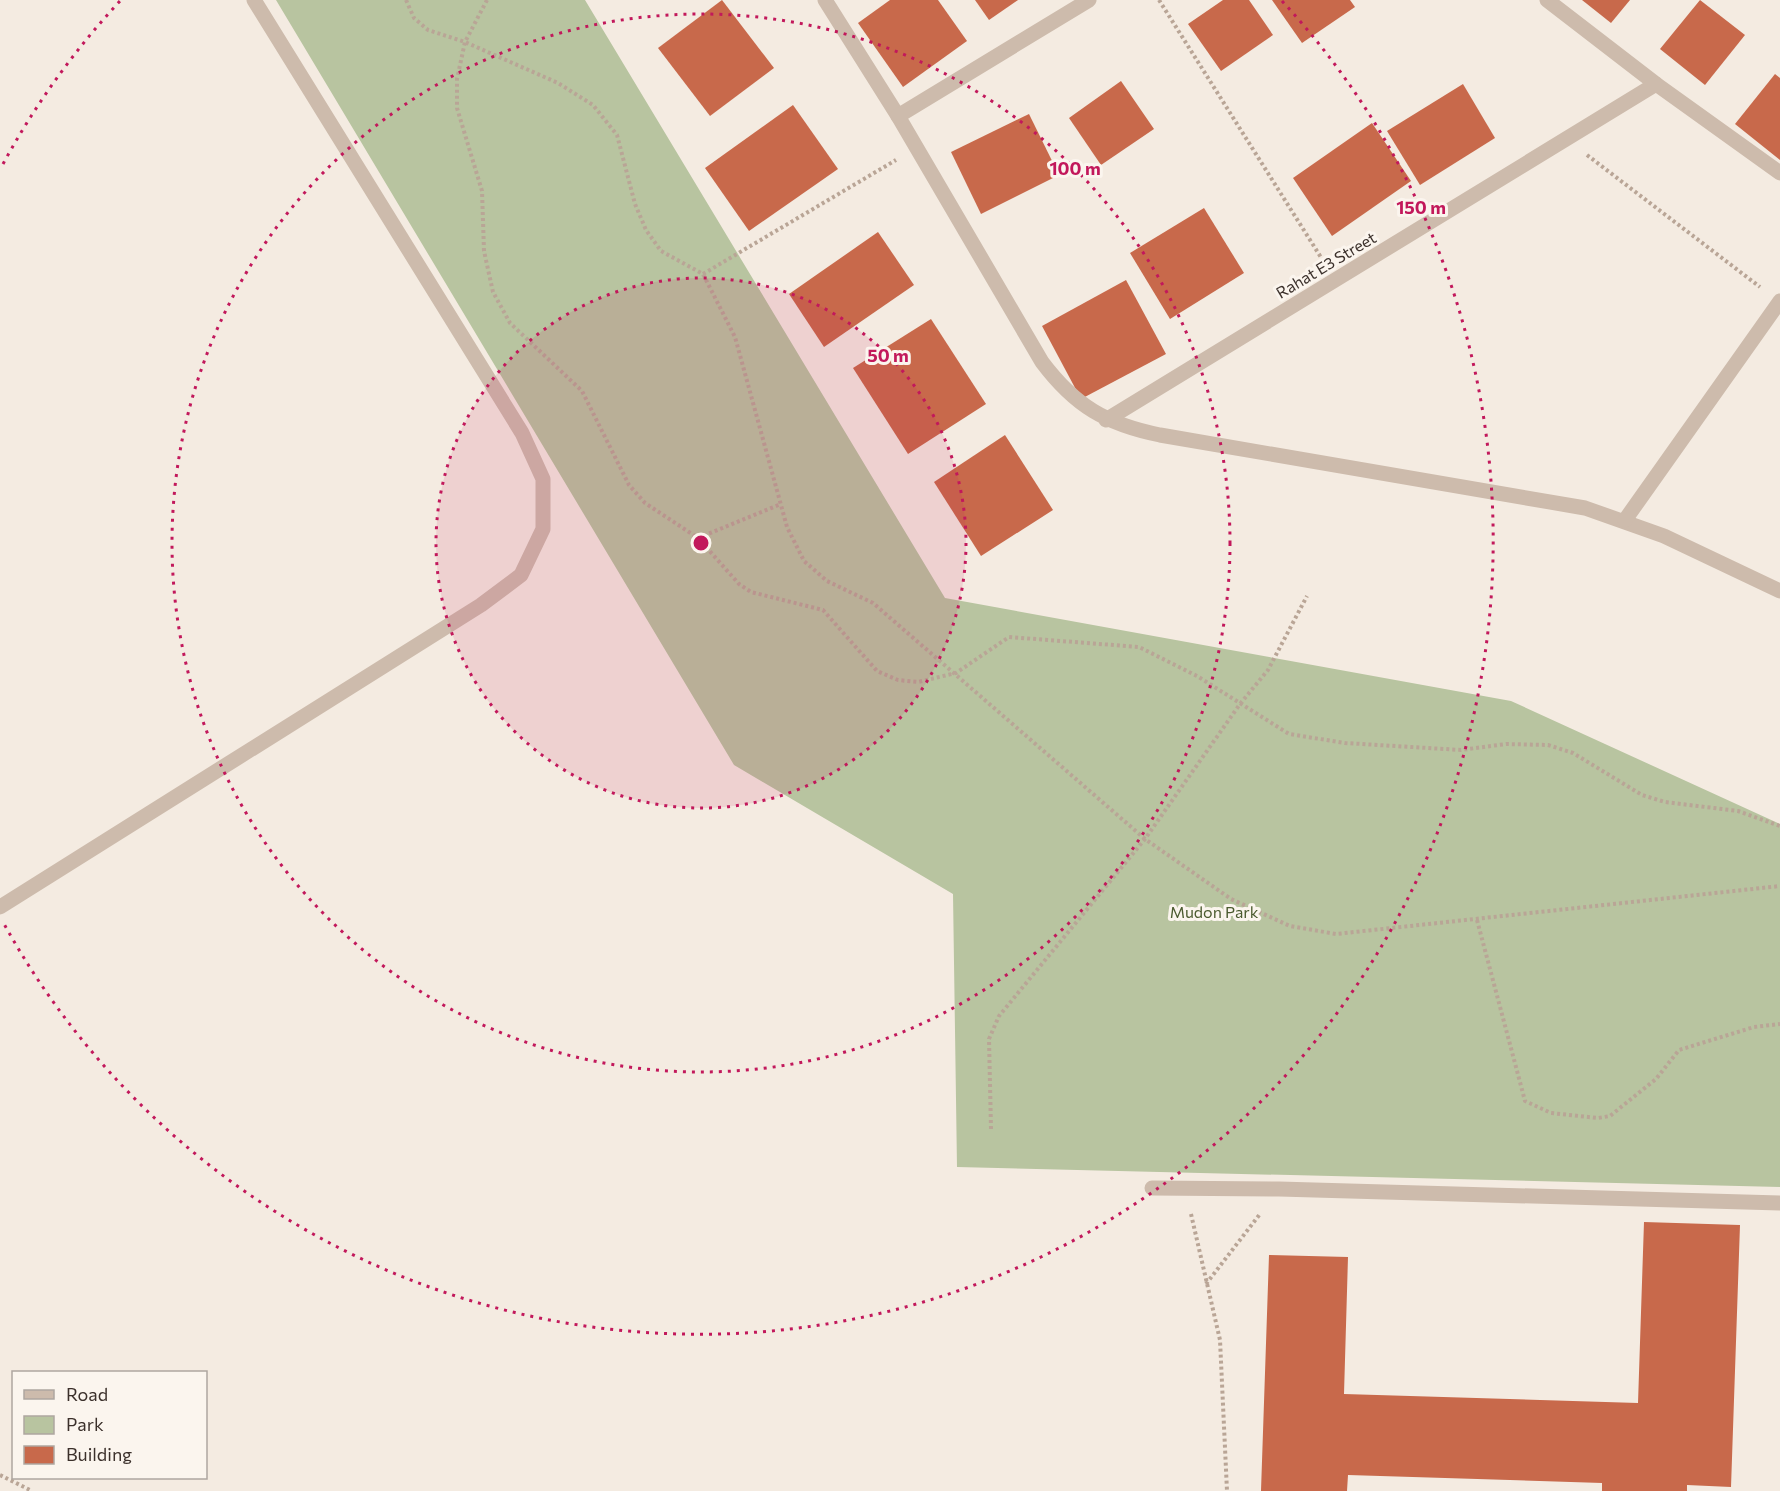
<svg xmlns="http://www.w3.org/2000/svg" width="1780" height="1491" font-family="Commissioner,sans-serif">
<rect width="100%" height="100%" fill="#f4ebe1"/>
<!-- green -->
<path fill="#b8c4a0" d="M276,0H585L945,598L1511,701L1780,824V1187L957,1167L953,894L734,765Z"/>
<!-- building -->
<g fill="#c8694b">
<path d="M722,0L774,68L710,116L658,48Z"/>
<path d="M890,0H938L967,41L903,87L858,23Z"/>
<path d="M975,0H1018L989,20Z"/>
<path d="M1223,0H1249L1273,35L1221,71L1188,24Z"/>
<path d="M1272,0H1350L1355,7L1302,43Z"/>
<path d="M1582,0H1630L1611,23Z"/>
<path d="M1700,0L1745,35L1705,85L1660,49Z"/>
<path d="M1775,74L1780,78V160L1735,124Z"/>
<path d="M1121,81L1154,129L1101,165L1069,118Z"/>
<path d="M1463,84L1495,138L1420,185L1387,131Z"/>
<path d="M793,105L838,169L749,231L705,168Z"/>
<path d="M1029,114L1059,175L981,214L951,152Z"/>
<path d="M1372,123L1411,181L1332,236L1293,178Z"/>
<path d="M1204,208L1244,273L1170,319L1130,253Z"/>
<path d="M878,232L914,285L824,347L789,294Z"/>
<path d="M1126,280L1166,354L1081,399L1042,326Z"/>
<path d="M931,319L986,404L908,454L853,368Z"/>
<path d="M1005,435L1053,510L981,556L934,482Z"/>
<path d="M1644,1222L1740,1225L1731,1487L1687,1485V1491H1602V1483L1348,1475L1347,1491H1261L1269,1255L1348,1257L1344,1394L1638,1403Z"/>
</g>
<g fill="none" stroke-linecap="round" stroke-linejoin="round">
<!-- path -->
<g stroke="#b9a596" stroke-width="4" stroke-dasharray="3 3" stroke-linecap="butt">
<path d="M406,0L414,18L428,30L465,42L558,83L593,105L617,135L635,204L646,230L661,251L703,274L735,337L787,527L804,561L827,581L873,603L1145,839L1231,899L1290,926L1336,934L1780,886"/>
<path d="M487,0L465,42L457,79V108L482,191L484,251L493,292L510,323L582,391L629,485L645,503L698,538L739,584L751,592L823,610L877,671L898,680L918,682L956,673L1009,637L1139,647L1197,676L1289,734L1345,743L1461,750L1506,744L1548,745L1573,753L1642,795L1665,802L1738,811L1780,826"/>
<path d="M1159,0L1322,259"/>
<path d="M1587,155L1760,287"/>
<path d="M703,274L896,160"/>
<path d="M698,538L781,504"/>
<path d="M1477,920L1525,1101L1551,1113L1598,1118L1610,1116L1656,1079L1679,1050L1754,1027L1780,1024"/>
<path d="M991,1129L989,1039L999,1016L1145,839L1240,704L1268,670L1307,596"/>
<path d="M1191,1214L1220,1340L1227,1491"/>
<path d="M1206,1284L1260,1214"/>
<path d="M0,1475L32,1491"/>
</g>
<!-- lane -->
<path stroke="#cdbbac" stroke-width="15" d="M1152,1188L1279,1189L1780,1203"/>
<!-- street -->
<g stroke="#cdbbac" stroke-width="15">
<path d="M825,0L898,116L1042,362C1075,406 1106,424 1160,435L1585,508L1664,536L1780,591"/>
<path d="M1547,0L1656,84L1780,173"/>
<path d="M898,116L1089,0"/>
<path d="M1106,420L1656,84"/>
<path d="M1625,520L1780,301"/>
<path d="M0,907L481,605L521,575L543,529V479L522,433L254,0"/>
</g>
</g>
<!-- distance rings -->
<circle cx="701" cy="543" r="265" fill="#c2185b" fill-opacity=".12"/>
<g fill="none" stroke="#c2185b" stroke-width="3" stroke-dasharray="3 6">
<circle cx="701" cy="543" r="265"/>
<circle cx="701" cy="543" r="529"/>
<path d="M3 164A794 794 0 0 1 120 1M1282 1A794 794 0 1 1 3 922"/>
</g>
<g text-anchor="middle" stroke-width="6" stroke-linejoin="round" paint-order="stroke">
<!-- street labels -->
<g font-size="16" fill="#3b302b" stroke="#fbf5ee">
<text transform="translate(1326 265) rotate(-31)" y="6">Rahat E3 Street</text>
</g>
<!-- park labels -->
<g font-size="16" fill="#4a5a2e" stroke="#fbf5ee">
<text x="1214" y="918">Mudon Park</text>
</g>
</g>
<circle cx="701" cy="543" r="9" fill="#c2185b" stroke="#fbf5ee" stroke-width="3"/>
<g font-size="18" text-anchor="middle" font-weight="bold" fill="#c2185b" stroke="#fbf5ee" stroke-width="6" stroke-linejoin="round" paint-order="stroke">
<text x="1075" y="175">100 m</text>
<text x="1421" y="214">150 m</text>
<text x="888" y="362">50 m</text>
</g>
<!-- legend -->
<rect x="12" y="1371" width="195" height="108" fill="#fbf5ee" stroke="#aea6a0" stroke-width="1.5"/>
<rect x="24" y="1390" width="30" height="9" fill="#cdbbac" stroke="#aea6a0" stroke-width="1.5"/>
<text x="66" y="1401" font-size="18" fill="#3b302b">Road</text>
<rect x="24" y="1416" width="30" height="18" fill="#b8c4a0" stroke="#aea6a0" stroke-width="1.5"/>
<text x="66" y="1431" font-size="18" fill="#3b302b">Park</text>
<rect x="24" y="1446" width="30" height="18" fill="#c8694b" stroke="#aea6a0" stroke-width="1.5"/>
<text x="66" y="1461" font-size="18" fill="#3b302b">Building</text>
</svg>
